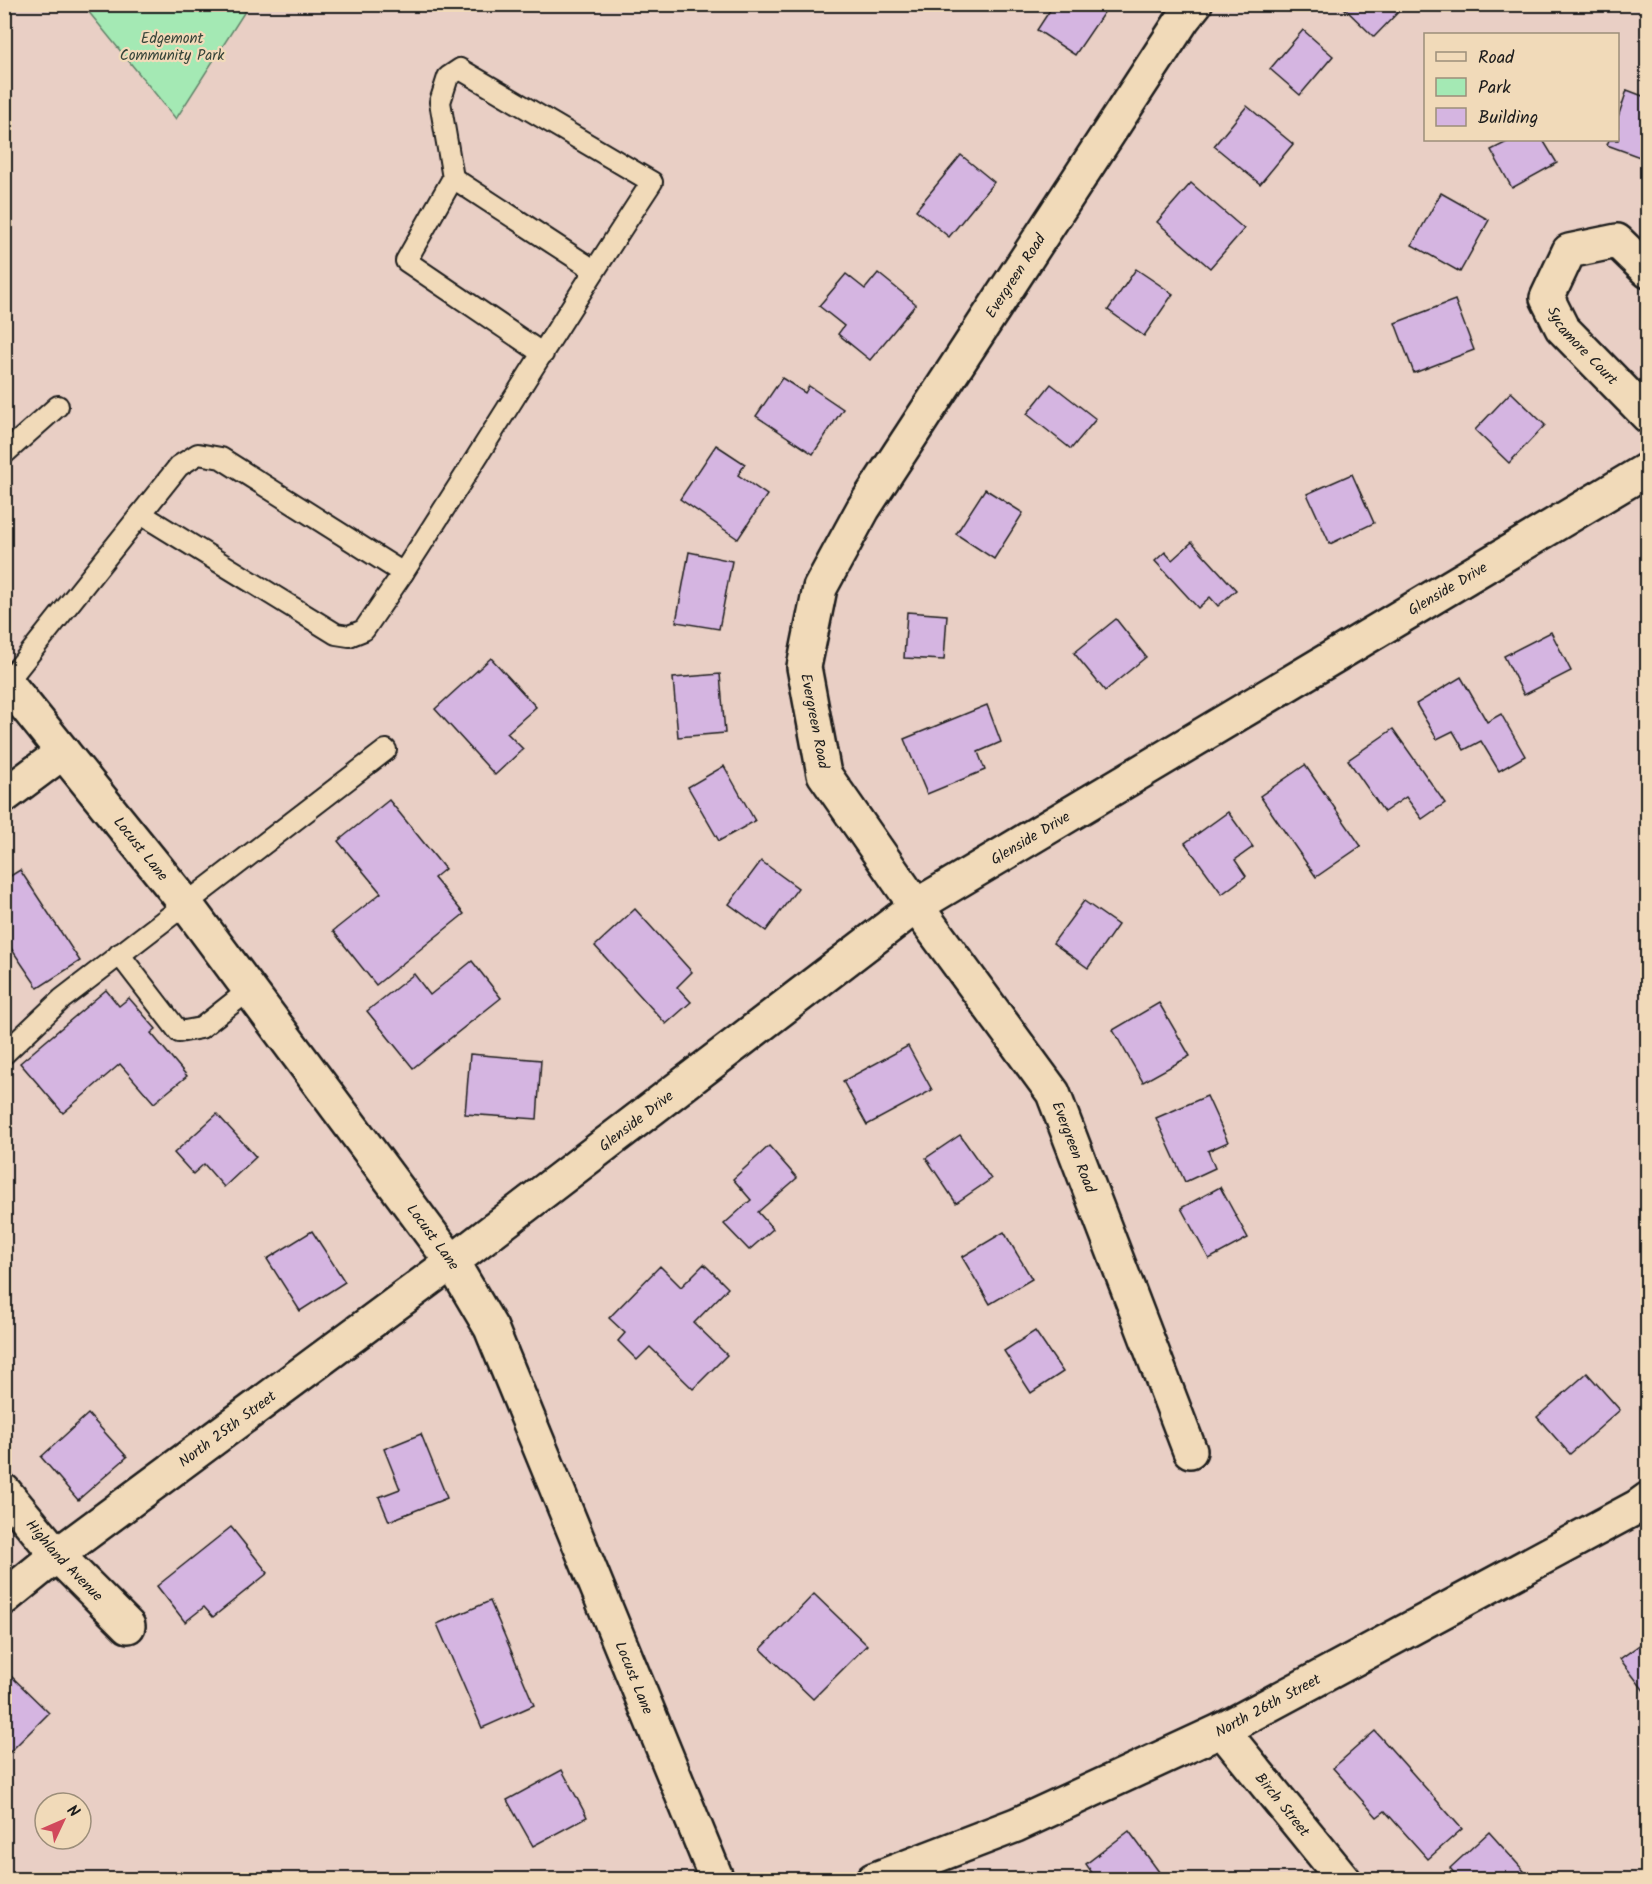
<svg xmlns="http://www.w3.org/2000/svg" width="1652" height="1884" font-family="Kalam,sans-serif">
<rect width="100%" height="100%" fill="#e9cfc5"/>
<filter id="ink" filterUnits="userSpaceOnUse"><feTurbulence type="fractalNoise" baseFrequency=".0167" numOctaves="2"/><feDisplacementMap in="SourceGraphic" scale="12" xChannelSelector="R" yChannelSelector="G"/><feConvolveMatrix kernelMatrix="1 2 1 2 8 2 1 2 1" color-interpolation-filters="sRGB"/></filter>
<g filter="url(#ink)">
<!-- green -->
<path fill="#a4e9b4" stroke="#608268" stroke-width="1.5" d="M83,5H249L176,119Z"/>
<!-- building -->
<g fill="#d5b5e1" stroke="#1c1c1c" stroke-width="1.5">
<path d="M1054,4H1095L1105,11L1075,55L1037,30Z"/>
<path d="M1340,4H1406L1374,37Z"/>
<path d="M1303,30L1333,56L1300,95L1270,69Z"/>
<path d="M1627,90L1648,98V160L1607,145L1609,140H1618V117Z"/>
<path d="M1247,106L1293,144L1260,184L1214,146Z"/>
<path d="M1511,140H1543L1557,163L1512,188L1491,150Z"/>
<path d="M961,155L994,182L949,237L916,210Z"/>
<path d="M1191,183L1244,229L1210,268L1157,222Z"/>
<path d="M1441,193L1489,220L1460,272L1412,245Z"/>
<path d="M1136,269L1173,294L1144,336L1108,310Z"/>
<path d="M878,273L916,304L870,360L838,334L844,326L819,306L846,274L865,289Z"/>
<path d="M1455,300L1474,350L1414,373L1395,323Z"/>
<path d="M782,378L805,393L809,386L843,409L813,454L756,416Z"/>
<path d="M1051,384L1096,419L1071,449L1027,414Z"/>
<path d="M1511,392L1545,425L1509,463L1475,430Z"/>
<path d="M716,445L745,464L738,475L767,495L738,539L680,499Z"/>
<path d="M1352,474L1374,523L1330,544L1307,494Z"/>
<path d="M985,489L1023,513L994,559L956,534Z"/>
<path d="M1192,542L1236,590L1218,606L1210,597L1198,608L1155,561L1165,552L1172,560Z"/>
<path d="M689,552L732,561L719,629L676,622Z"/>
<path d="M907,612L947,615L944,660L904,658Z"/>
<path d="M1116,619L1146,657L1105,691L1074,653Z"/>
<path d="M1551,632L1571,671L1524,695L1504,656Z"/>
<path d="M491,658L536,707L507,733L523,749L495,775L435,709Z"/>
<path d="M720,674L725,733L678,737L673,678Z"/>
<path d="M1461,677L1487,722L1501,714L1525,756L1499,771L1481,741L1464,750L1453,731L1437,739L1416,704Z"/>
<path d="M987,705L1001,742L978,752L985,770L927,794L904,739Z"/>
<path d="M1393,729L1445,803L1422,819L1406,797L1384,812L1348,760Z"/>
<path d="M1305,765L1361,846L1316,877L1260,796Z"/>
<path d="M724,766L755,821L719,841L688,787Z"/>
<path d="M389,800L445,869L434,878L464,914L376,985L333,931L381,893L338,841Z"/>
<path d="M1228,812L1253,847L1235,860L1246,876L1222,894L1185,843Z"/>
<path d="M761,861L798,888L766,931L729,904Z"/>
<path d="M20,870L80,961L38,988L4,938V880Z"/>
<path d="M1084,901L1118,925L1088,968L1053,943Z"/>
<path d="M635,909L692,972L677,987L691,1002L666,1024L595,946Z"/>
<path d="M472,961L501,998L413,1068L367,1011L414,974L430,995Z"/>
<path d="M106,990L119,1006L129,998L156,1029L151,1033L187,1076L154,1103L120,1064L63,1113L20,1063Z"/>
<path d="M1159,1003L1190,1056L1143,1082L1113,1030Z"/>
<path d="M908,1046L932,1090L867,1125L843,1081Z"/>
<path d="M470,1054L541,1060L537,1119L465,1114Z"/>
<path d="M1207,1096L1228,1142L1208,1151L1215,1168L1185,1182L1156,1118Z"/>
<path d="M217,1114L256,1157L224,1187L204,1164L193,1174L174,1153Z"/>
<path d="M960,1135L991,1179L956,1203L926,1158Z"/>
<path d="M769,1146L797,1178L758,1212L773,1229L749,1250L724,1224L751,1200L733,1179Z"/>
<path d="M1220,1187L1248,1238L1209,1259L1181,1208Z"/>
<path d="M312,1231L345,1282L300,1311L267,1259Z"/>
<path d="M1004,1232L1032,1279L990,1304L962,1257Z"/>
<path d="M704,1264L728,1288L694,1323L727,1355L693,1389L650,1347L637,1360L618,1341L625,1333L609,1318L660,1266L681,1287Z"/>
<path d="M1035,1331L1063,1372L1031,1393L1004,1351Z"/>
<path d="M1587,1373L1620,1410L1570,1454L1537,1417Z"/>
<path d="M88,1414L127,1457L78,1500L41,1457Z"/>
<path d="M421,1434L447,1498L389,1521L379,1497L400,1489L384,1449Z"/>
<path d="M231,1527L268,1573L213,1617L204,1607L185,1622L157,1586Z"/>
<path d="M814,1594L867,1645L813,1699L761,1649Z"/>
<path d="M490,1601L534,1705L482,1728L437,1624Z"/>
<path d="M1648,1639V1696L1620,1659Z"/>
<path d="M9,1674L49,1713L4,1758V1678Z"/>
<path d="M1375,1731L1462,1829L1428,1859L1385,1811L1377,1817L1333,1768Z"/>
<path d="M562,1770L587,1817L533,1846L507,1800Z"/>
<path d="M1129,1831L1165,1880H1097L1086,1864Z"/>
<path d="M1489,1832L1532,1880H1460L1450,1868Z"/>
</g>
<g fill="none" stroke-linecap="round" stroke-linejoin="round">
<defs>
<g id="lane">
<path d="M453,178L594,270"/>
<path d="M4,454L58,406"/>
<path d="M141,514L336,634L349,636L364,630L403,573"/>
<path d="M7,682L179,466L198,454L221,458L403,573C487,443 567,311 652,182L460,69L448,77L440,102L453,178L406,261L543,354"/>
<path d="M119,954L179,1032L201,1028L249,990"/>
<path d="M4,1054L62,999L386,750"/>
</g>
<g id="street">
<path id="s1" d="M1648,271L1617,241L1569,251L1547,298L1562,328L1648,416"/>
<path d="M4,796L63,752"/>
<path id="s2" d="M1190,1451L1053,1093L916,906L824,774L804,667L820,588L863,509L1183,19L1195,4"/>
<path id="s3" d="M4,1491L57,1555L128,1626"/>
<path id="s4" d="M4,1598L57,1555L452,1262L916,906L1648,469"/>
<path id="s5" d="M1222,1730L1344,1880"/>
<path id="s6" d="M873,1880L1016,1825L1222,1730L1637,1507L1648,1499"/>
</g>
<g id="secondary">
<path id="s7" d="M4,679L185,903L452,1262L491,1328L717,1880"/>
</g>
</defs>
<!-- lane casing -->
<use href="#lane" stroke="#1c1c1c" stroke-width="24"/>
<!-- street casing -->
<use href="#street" stroke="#1c1c1c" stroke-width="38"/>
<!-- secondary casing -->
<use href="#secondary" stroke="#1c1c1c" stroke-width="38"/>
<!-- lane -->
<use href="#lane" stroke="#f1dab9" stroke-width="20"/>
<!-- street -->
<use href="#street" stroke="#f1dab9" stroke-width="33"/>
<!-- secondary -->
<use href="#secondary" stroke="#f1dab9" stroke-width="33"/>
</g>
</g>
<g text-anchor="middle" stroke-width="4.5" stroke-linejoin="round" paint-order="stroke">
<!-- park labels -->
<g font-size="15" fill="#37453a" stroke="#f1dab9">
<text x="172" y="43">Edgemont<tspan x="172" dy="17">Community Park</tspan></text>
</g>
<!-- street labels -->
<g font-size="15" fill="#1c1c1c" stroke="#f1dab9">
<text dy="5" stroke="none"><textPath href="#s2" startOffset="1334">Evergreen Road</textPath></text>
<text dy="5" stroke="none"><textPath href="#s1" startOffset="204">Sycamore Court</textPath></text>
<text dy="5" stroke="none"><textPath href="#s4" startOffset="1764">Glenside Drive</textPath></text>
<text transform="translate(815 721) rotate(79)" y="5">Evergreen Road</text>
<text dy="5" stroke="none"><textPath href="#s4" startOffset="1278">Glenside Drive</textPath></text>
<text dy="5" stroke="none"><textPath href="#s7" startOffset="218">Locust Lane</textPath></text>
<text dy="5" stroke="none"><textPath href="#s4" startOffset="792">Glenside Drive</textPath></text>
<text transform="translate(1074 1147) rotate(69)" y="5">Evergreen Road</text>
<text dy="5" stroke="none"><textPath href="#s7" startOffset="704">Locust Lane</textPath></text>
<text dy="5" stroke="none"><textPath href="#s4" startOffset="280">North 25th Street</textPath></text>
<text dy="5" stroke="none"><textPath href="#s3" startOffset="92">Highland Avenue</textPath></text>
<text dy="5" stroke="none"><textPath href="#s7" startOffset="1190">Locust Lane</textPath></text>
<text dy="5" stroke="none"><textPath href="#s6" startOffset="432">North 26th Street</textPath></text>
<text dy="5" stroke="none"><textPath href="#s5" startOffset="96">Birch Street</textPath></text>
</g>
</g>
<!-- margin -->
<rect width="1652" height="1884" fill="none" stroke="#f1dab9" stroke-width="24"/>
<rect x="12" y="12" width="1628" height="1860" fill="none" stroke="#1c1c1c" stroke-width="2" filter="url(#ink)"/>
<!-- legend -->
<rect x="1424" y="33" width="195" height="108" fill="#f1dab9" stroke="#9c8e7a" stroke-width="1.5"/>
<rect x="1436" y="52" width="30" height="9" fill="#f1dab9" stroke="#9c8e7a" stroke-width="1.5"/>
<text x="1478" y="63" font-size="18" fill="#1c1c1c">Road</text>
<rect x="1436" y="78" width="30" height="18" fill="#a4e9b4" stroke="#9c8e7a" stroke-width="1.5"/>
<text x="1478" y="93" font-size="18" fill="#1c1c1c">Park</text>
<rect x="1436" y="108" width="30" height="18" fill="#d5b5e1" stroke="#9c8e7a" stroke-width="1.5"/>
<text x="1478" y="123" font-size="18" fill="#1c1c1c">Building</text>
<!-- north arrow -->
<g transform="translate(63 1821) rotate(46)"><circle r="28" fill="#f1dab9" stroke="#9c8e7a" stroke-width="1.5"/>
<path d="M0-4.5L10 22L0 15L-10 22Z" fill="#d1495b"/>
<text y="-9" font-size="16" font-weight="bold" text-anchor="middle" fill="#1c1c1c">N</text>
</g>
</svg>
